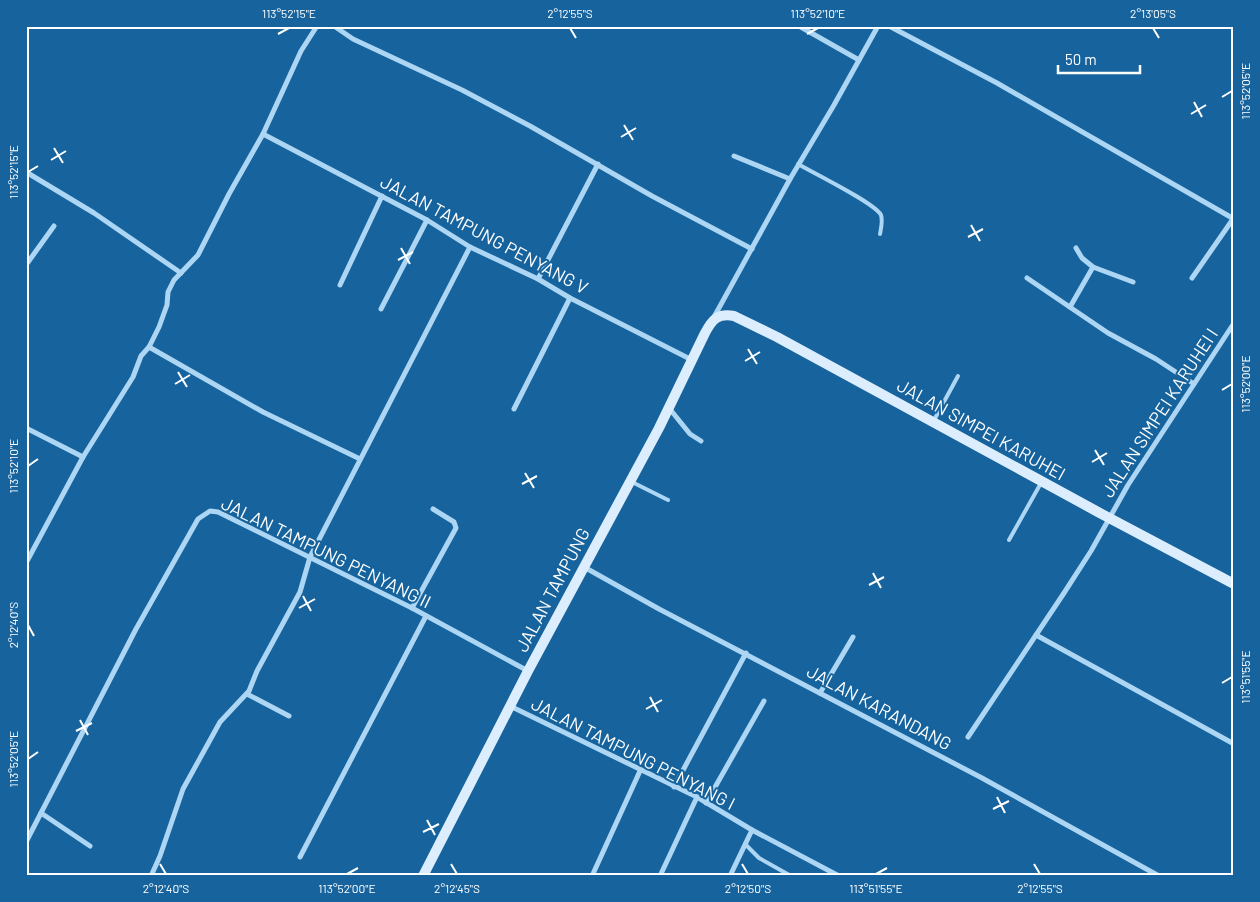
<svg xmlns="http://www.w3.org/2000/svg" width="1260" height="902" font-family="Barlow,sans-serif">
<rect width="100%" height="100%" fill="#16639d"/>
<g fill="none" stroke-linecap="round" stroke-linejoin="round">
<!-- service -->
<g stroke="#acd6f3" stroke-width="4">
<path d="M798,164C813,173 875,203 881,215C883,221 881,228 880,234"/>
<path d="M933,422L958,376"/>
<path d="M632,482L668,500"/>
<path d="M1009,540L1041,483"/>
<path d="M745,844L759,858L791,876"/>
</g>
<!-- minor -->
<g stroke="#acd6f3" stroke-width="5">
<path d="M334,26L353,39L462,90L530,126L652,196L752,249"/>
<path d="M799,26L859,60"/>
<path d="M889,26L997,83L1234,219"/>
<path d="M263,134L427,220L470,247L538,279L570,298L692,360"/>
<path d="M734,156L790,179"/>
<path d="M26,172L94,213L181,273"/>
<path d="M1076,248L1082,258L1093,267"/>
<path d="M26,265L54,226"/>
<path d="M1027,278L1108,333L1156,359L1194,384"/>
<path d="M1192,278L1233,219"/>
<path d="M538,279L598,164"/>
<path d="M340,285L382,196"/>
<path d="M1070,307L1093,267L1133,282"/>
<path d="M381,309L427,220"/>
<path d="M714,317L790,179L834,105L878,26"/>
<path d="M149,347L263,412L360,459"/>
<path d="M669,408L690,434L701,441"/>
<path d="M514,409L570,298"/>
<path d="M26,428L83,457"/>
<path d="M26,563L83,457L133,377L141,356L149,347L159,327L167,305L168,292L174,280L198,255L229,194L263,134L301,51L317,26"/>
<path d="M584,567L659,609L982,778L1159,876"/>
<path d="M412,608L456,528L454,522L433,509"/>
<path d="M1036,635L1234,744"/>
<path d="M820,693L853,637"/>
<path d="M247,694L289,716"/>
<path d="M510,706L697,797L752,830L730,876"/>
<path d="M968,737L1064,593L1091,551L1128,485L1234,323"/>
<path d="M674,787L746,653"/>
<path d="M706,803L764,701"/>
<path d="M41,813L90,846"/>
<path d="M752,830L839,876"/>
<path d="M26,842L136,629L198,519L210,511L218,512L412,608L528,671"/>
<path d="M300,857L426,616"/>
<path d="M151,876L160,856L183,789L220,722L249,691L257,671L300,592L310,557L470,247"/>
<path d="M592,876L640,771"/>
<path d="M660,876L697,797"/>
</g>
<!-- secondary -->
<path stroke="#dceefd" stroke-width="10" d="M423,876L528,671L659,428L705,333C712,320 717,313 734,316L777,337L1098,512L1234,584"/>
</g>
<!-- ticks -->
<path fill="none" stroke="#fff" stroke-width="2" d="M570,28L576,38M1153,28L1159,38M278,34L289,28M807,34L818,28M1222,97L1232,91M1194,102L1202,117M1191,114L1206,105M624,125L633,140M621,137L636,128M54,148L63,163M51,160L66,151M28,172L38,166M971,225L980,241M968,237L983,229M401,248L410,264M398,260L413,252M748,349L757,364M745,361L760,352M178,372L187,387M175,384L190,375M1222,390L1232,384M1095,450L1104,465M1092,462L1107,453M28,466L38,459M525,473L534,488M522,484L537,476M873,573L881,588M869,585L884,577M303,596L311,611M299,608L315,599M28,625L34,636M1222,683L1232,677M650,697L658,712M646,709L662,700M80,720L88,735M76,731L92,723M28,759L38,752M997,797L1005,813M993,809L1009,801M427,820L435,835M423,832L439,824M160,864L166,874M451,864L457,874M742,864L748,874M1034,864L1040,874M347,874L358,868M876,874L887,868"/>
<g text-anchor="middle" stroke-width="4" stroke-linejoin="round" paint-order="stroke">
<!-- street labels -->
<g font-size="18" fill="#fff" stroke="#16639d">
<text transform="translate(484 235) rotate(28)" y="6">JALAN TAMPUNG PENYANG V</text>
<text transform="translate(1160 413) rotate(-57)" y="6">JALAN SIMPEI KARUHEI I</text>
<text transform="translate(981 430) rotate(29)" y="6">JALAN SIMPEI KARUHEI</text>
<text transform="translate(326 553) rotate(26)" y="6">JALAN TAMPUNG PENYANG II</text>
<text transform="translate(553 590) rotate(-62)" y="6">JALAN TAMPUNG</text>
<text transform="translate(879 708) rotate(28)" y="6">JALAN KARANDANG</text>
<text transform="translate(633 754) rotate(27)" y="6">JALAN TAMPUNG PENYANG I</text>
</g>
</g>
<!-- border -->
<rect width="1260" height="902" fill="none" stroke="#16639d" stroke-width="55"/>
<!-- scale -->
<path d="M1058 65v8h82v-8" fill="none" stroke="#ffffff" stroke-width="2.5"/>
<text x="1065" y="65" font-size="15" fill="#ffffff" stroke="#16639d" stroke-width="4" paint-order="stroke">50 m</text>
<rect x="28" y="28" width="1204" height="846" fill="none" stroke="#fff" stroke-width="2"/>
<g font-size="12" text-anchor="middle" fill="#fff">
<text x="289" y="18">113°52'15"E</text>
<text x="570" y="18">2°12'55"S</text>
<text x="818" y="18">113°52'10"E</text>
<text x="1153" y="18">2°13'05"S</text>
<text transform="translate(1246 91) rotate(-90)" y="4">113°52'05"E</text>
<text transform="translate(14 172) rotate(-90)" y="4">113°52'15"E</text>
<text transform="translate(1246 384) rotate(-90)" y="4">113°52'00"E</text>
<text transform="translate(14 466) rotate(-90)" y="4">113°52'10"E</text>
<text transform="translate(14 625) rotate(-90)" y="4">2°12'40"S</text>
<text transform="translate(1246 677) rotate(-90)" y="4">113°51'55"E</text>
<text transform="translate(14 759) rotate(-90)" y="4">113°52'05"E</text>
<text x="166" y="893">2°12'40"S</text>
<text x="347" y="893">113°52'00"E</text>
<text x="457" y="893">2°12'45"S</text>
<text x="748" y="893">2°12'50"S</text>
<text x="876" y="893">113°51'55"E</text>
<text x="1040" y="893">2°12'55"S</text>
</g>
</svg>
